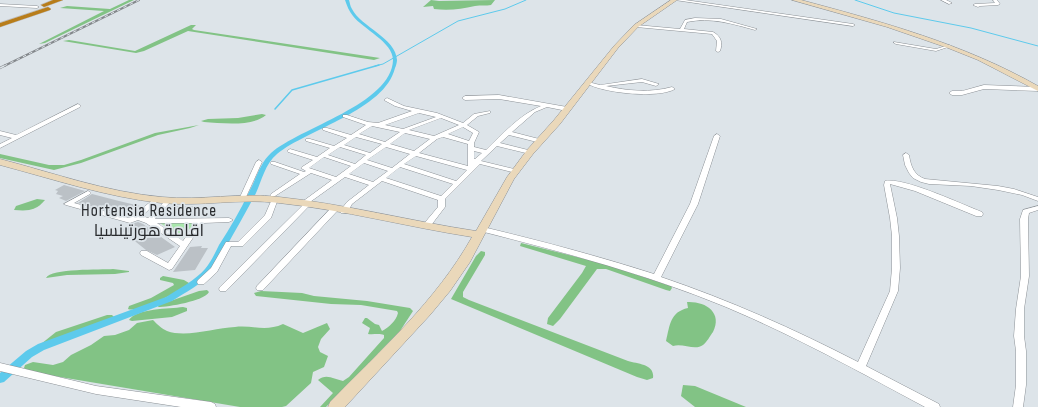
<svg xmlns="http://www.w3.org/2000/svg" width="1038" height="407" font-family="'Sofia Sans Condensed',Cairo,sans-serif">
<rect width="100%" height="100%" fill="#dde4e9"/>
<!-- green -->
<path fill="#a9e7ac" d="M160,223H194L183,238Z"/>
<!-- forest -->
<g fill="#82c385">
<path d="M129,0H134L45,43L39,44L104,11L60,8L67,6L110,9Z"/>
<path d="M431,0L439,1L495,0L491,5C486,6 481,5 475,6C461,9 449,11 434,9L433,6L423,7Z"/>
<path d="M191,25H196L192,29L194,30L380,58L374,60L188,31L144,51L136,53L63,41L69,40L135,51Z"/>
<path d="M262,114L266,115C252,127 222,123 204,122L201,121L208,119L238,118Z"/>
<path d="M199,125L190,128L158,135L81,163L54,170L0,158V154L49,165H64L81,160L155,133Z"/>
<path d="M37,199L45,200C36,211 28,211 14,210L16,206Z"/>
<path d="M521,243L601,263L671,286L672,288L670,291L666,290L606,269H597L560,319L553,326L547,324L548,318L582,273L586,266L520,246Z"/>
<path d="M481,251L485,252V255L463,292V297L469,300L628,361C638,364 655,364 653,378L647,380L637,377L451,299L476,256Z"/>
<path d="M113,269L129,271V272L115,274L67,275L46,278C51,268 101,270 113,269Z"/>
<path d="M163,276L184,280L189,283L188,285C178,292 139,313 128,309L129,306L151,298L174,285L173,283L160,280V278Z"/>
<path d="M207,290L209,292C204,301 168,307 158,307L159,305L199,291Z"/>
<path d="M261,291L302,293L314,296L367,301L410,308L413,311L400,331L326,407H320L333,393L318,380C326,373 334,379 343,381L349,377L384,338V335C379,333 373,335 368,334L370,328L362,323L365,318H367L375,324L379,325L382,331C389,327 396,321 398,313L397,311L361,305L331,304L256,296L254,293Z"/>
<path d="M687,302C705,301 723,312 713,332C710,336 707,342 703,345C695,351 683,343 673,346L666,341C670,325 670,312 688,308Z"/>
<path d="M183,307L187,308V311L172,317L132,321L129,320C137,308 169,309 183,307Z"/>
<path d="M107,315H112L114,317L111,319L41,344L56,332Z"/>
<path d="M153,320C157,324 162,329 167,331C186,338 215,328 235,327C252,325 266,332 283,324L303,333L327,323L330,329L321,339L318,347L320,352L328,356L324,367L313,372L311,383L286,406L282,407H240L30,372L24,368L25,365L33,362L53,365L63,362L71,355L91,345L104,336L115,335L129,330L137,323Z"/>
<path d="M683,385L695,386L746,407H695L681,396Z"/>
</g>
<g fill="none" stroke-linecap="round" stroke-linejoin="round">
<!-- stream-far1 -->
<g stroke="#5dcaec" stroke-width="1">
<path d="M855,0L894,13L971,28L1038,46"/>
<path d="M375,66L383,64L458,21L505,9L526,0"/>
</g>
<!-- stream -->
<path stroke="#5dcaec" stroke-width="1.5" d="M275,109L292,90L379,65"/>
<!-- canal -->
<path fill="#5dcaec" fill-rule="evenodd" d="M345,0H349C350,3 350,6 352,9C361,27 396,38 397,60C397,62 396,66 395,68C385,110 308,129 277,154C265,164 262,180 256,193C246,212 235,231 225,249C220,256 217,266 211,273C203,283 183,294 172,301L44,350L32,357L4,382L0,383V373L26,351L38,344L166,297C177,290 197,279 205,269C211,262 215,253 219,245C230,228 240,211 249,192C256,179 260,163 271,153C299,128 392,104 393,60C393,42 363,29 353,16C349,11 347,6 345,0Z"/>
</g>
<!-- building -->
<g fill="#bbc1c6">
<path d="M64,185L85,191L66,201L59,198L63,196L56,194L58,191L55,190Z"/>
<path d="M92,194L119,201L140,206L128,216L78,203Z"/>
<path d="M169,206H198L195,210H197L193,216H160Z"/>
<path d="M138,222L143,224L175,247L157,255L146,250L121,230L129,226L128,225Z"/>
<path d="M202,246L201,248H208L195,270L173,272L190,247Z"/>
</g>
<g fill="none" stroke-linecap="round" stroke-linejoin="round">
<defs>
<g id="street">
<path d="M675,0H685L853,24L855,25L853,26Z"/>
<path d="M941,0H946L952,3L949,4Z"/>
<path d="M993,0H997L1000,4L998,5L980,6L978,7L973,5L975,4L995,3Z"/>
<path d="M0,4L37,6L39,7L37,8L0,6Z"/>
<path d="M695,18L721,19L757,29L755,30C733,24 711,17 687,22L684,29L713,32C721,36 723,43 720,51L718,52L716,51L717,41L712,34L636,27L634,26L636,25L680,29L685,20Z"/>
<path d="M894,42L936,49L949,45L951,46L936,51L896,44L894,43Z"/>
<path d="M642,79L659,84L656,86L642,82L606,86C628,91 650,93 672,87L675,89C658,99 602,93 586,83L588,82L600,85Z"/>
<path d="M984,85L1038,87V91L984,89L962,95H952L949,93L952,91H962Z"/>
<path d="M499,95L567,107L570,109L567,111L547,107L535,112L512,132L543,140V142L541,143L509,135L500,143L532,151L533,152L532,153L530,154L497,146L481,161L518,170L519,171L518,172L516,173L480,164L445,199V207L429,228H426L422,226L438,207V200L382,181L352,204L347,213H341L340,211L347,202L369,185L345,177L310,202L312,204L310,205L226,291H220L219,289L220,287L303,205L301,203L302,202L332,180L311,173L275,196H271L270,195L271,194L300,174L271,164L270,163L271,162H275L304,172L306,171L301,168L302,167L313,160L288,152L287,151L290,149L317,157L330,148L306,141V139H310L334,146L347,138L323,130V128H327L351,135L366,125L343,117V115H347L368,122L378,123L412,111L395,106L384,100L387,98L404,106L437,113L463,123L474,114L490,111V113L478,116L467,125L479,132L474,143V147L486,150C502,135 519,115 541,106L499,99L465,100L462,98L465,96ZM419,113L436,117L403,129L385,125ZM441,118L459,125L434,136L409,130ZM372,126L400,132L385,142L359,134ZM463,127L473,133L469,141L448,134ZM405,133L430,139L414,151L390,144ZM356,137L382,144L370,153L344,145ZM443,137L468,144V166L419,153L437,139ZM340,147L366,155L355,164L328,155ZM386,147L410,154L392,168L367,160ZM474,151L482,153L475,159H474ZM416,156L467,170L456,181L404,164ZM324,157L351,166L336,177L309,168ZM364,163L388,171L373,182L349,174ZM400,167L453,184L441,196L386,178Z"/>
<path d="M78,104L81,106L80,107L0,148V144L12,138L0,135V131L16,135Z"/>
<path d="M717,134L720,136L698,204L661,277C729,300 794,329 858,362L890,291L892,268V236L890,218L884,185L885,181C904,177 961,204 982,212L983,214L982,216H976L915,191L890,184L897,218L899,236L900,268L898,291L866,366L939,404L940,407H925C860,372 795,336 726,307C646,274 563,252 480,231L479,229L483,227C541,241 598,256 654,274L690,204L714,136Z"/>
<path d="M906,153L909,155C911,167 914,175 925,179L998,186L1014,189L1038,197V201L1022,195L998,190L971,186L929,184L921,182L913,178L909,173L905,165L903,155Z"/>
<path d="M259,160L262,162L246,197L243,199L241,198L240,197L256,162Z"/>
<path d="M88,191L90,192L91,193L90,194L74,203L129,218L134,215L154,199H158L159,200L158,201L142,216L148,218L166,200L168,199L171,201L155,219L229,218L233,220L229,222L203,223L172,269L169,270L141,255L140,253L141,251H147L168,263L180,246L146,223L138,220L130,223L66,205L64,204ZM157,223H196L183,241Z"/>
<path d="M275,197L278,199L271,218L243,246H231L217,272L204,284H198L197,282L198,280L211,268L226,242H238L265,215L272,199Z"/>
<path d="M1038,206V210L1029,213L1028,219L1029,276L1024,309V336L1026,351V385L1023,407H1013L1016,385V351L1014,336L1016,309L1021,276L1020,219L1023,210Z"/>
<path d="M332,207H338L339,209L263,290H257L256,288L257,286Z"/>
<path d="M0,363L96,386L211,402L215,404L216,407H181L96,394L0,371Z"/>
</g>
<g id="secondary">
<path d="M671,0H677L638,27L618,48L560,124L533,154L514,179L470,262L450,291L430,315L345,407H328L330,402C381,350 436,301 472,237C408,227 344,210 279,203C240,198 201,207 161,203C106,197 53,179 0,165V159C54,173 106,192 162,197C201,201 240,192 279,197C345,204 410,221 476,231L507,177L527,150L554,120L614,46L634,25Z"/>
<path d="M792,0H801C883,22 964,44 1038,86V91L978,60L948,48L887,27Z"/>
</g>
<g id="highway">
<path d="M53,0H63L44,7L41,5Z"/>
<path d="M48,7L51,9L50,10L0,27V23Z"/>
</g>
</defs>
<!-- street casing -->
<use href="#street" stroke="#8c9196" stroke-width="1"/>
<!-- secondary casing -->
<use href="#secondary" stroke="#8c9196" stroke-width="1"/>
<!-- highway casing -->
<use href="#highway" stroke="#bfbfc0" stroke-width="1"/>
<!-- street -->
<use href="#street" fill="#fff" fill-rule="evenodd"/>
<!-- secondary -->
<use href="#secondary" fill="#ead8ba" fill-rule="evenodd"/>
<!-- highway -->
<use href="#highway" fill="#b87d1a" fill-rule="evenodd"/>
<defs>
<path id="rail-far1" d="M4,66L139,0"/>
<path id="rail" d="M0,68L6,65"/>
</defs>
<!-- rail-far1 casing -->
<use href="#rail-far1" stroke="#84888c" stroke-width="2"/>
<!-- rail casing -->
<use href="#rail" stroke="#84888c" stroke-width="2.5"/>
<!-- rail-far1 -->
<use href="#rail-far1" stroke="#dde4e9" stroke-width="1" stroke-dasharray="3.5" stroke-linecap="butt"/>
<!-- rail -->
<use href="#rail" stroke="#dde4e9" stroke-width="1.5" stroke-dasharray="4.5" stroke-linecap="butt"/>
</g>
<g text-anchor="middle" stroke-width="3.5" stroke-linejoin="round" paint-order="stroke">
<!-- quarter labels -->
<g font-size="17" letter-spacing="1" fill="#292b2e" stroke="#dde4e9">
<text x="149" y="216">Hortensia Residence<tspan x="149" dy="20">اقامة هورتينسيا</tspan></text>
</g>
</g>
</svg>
